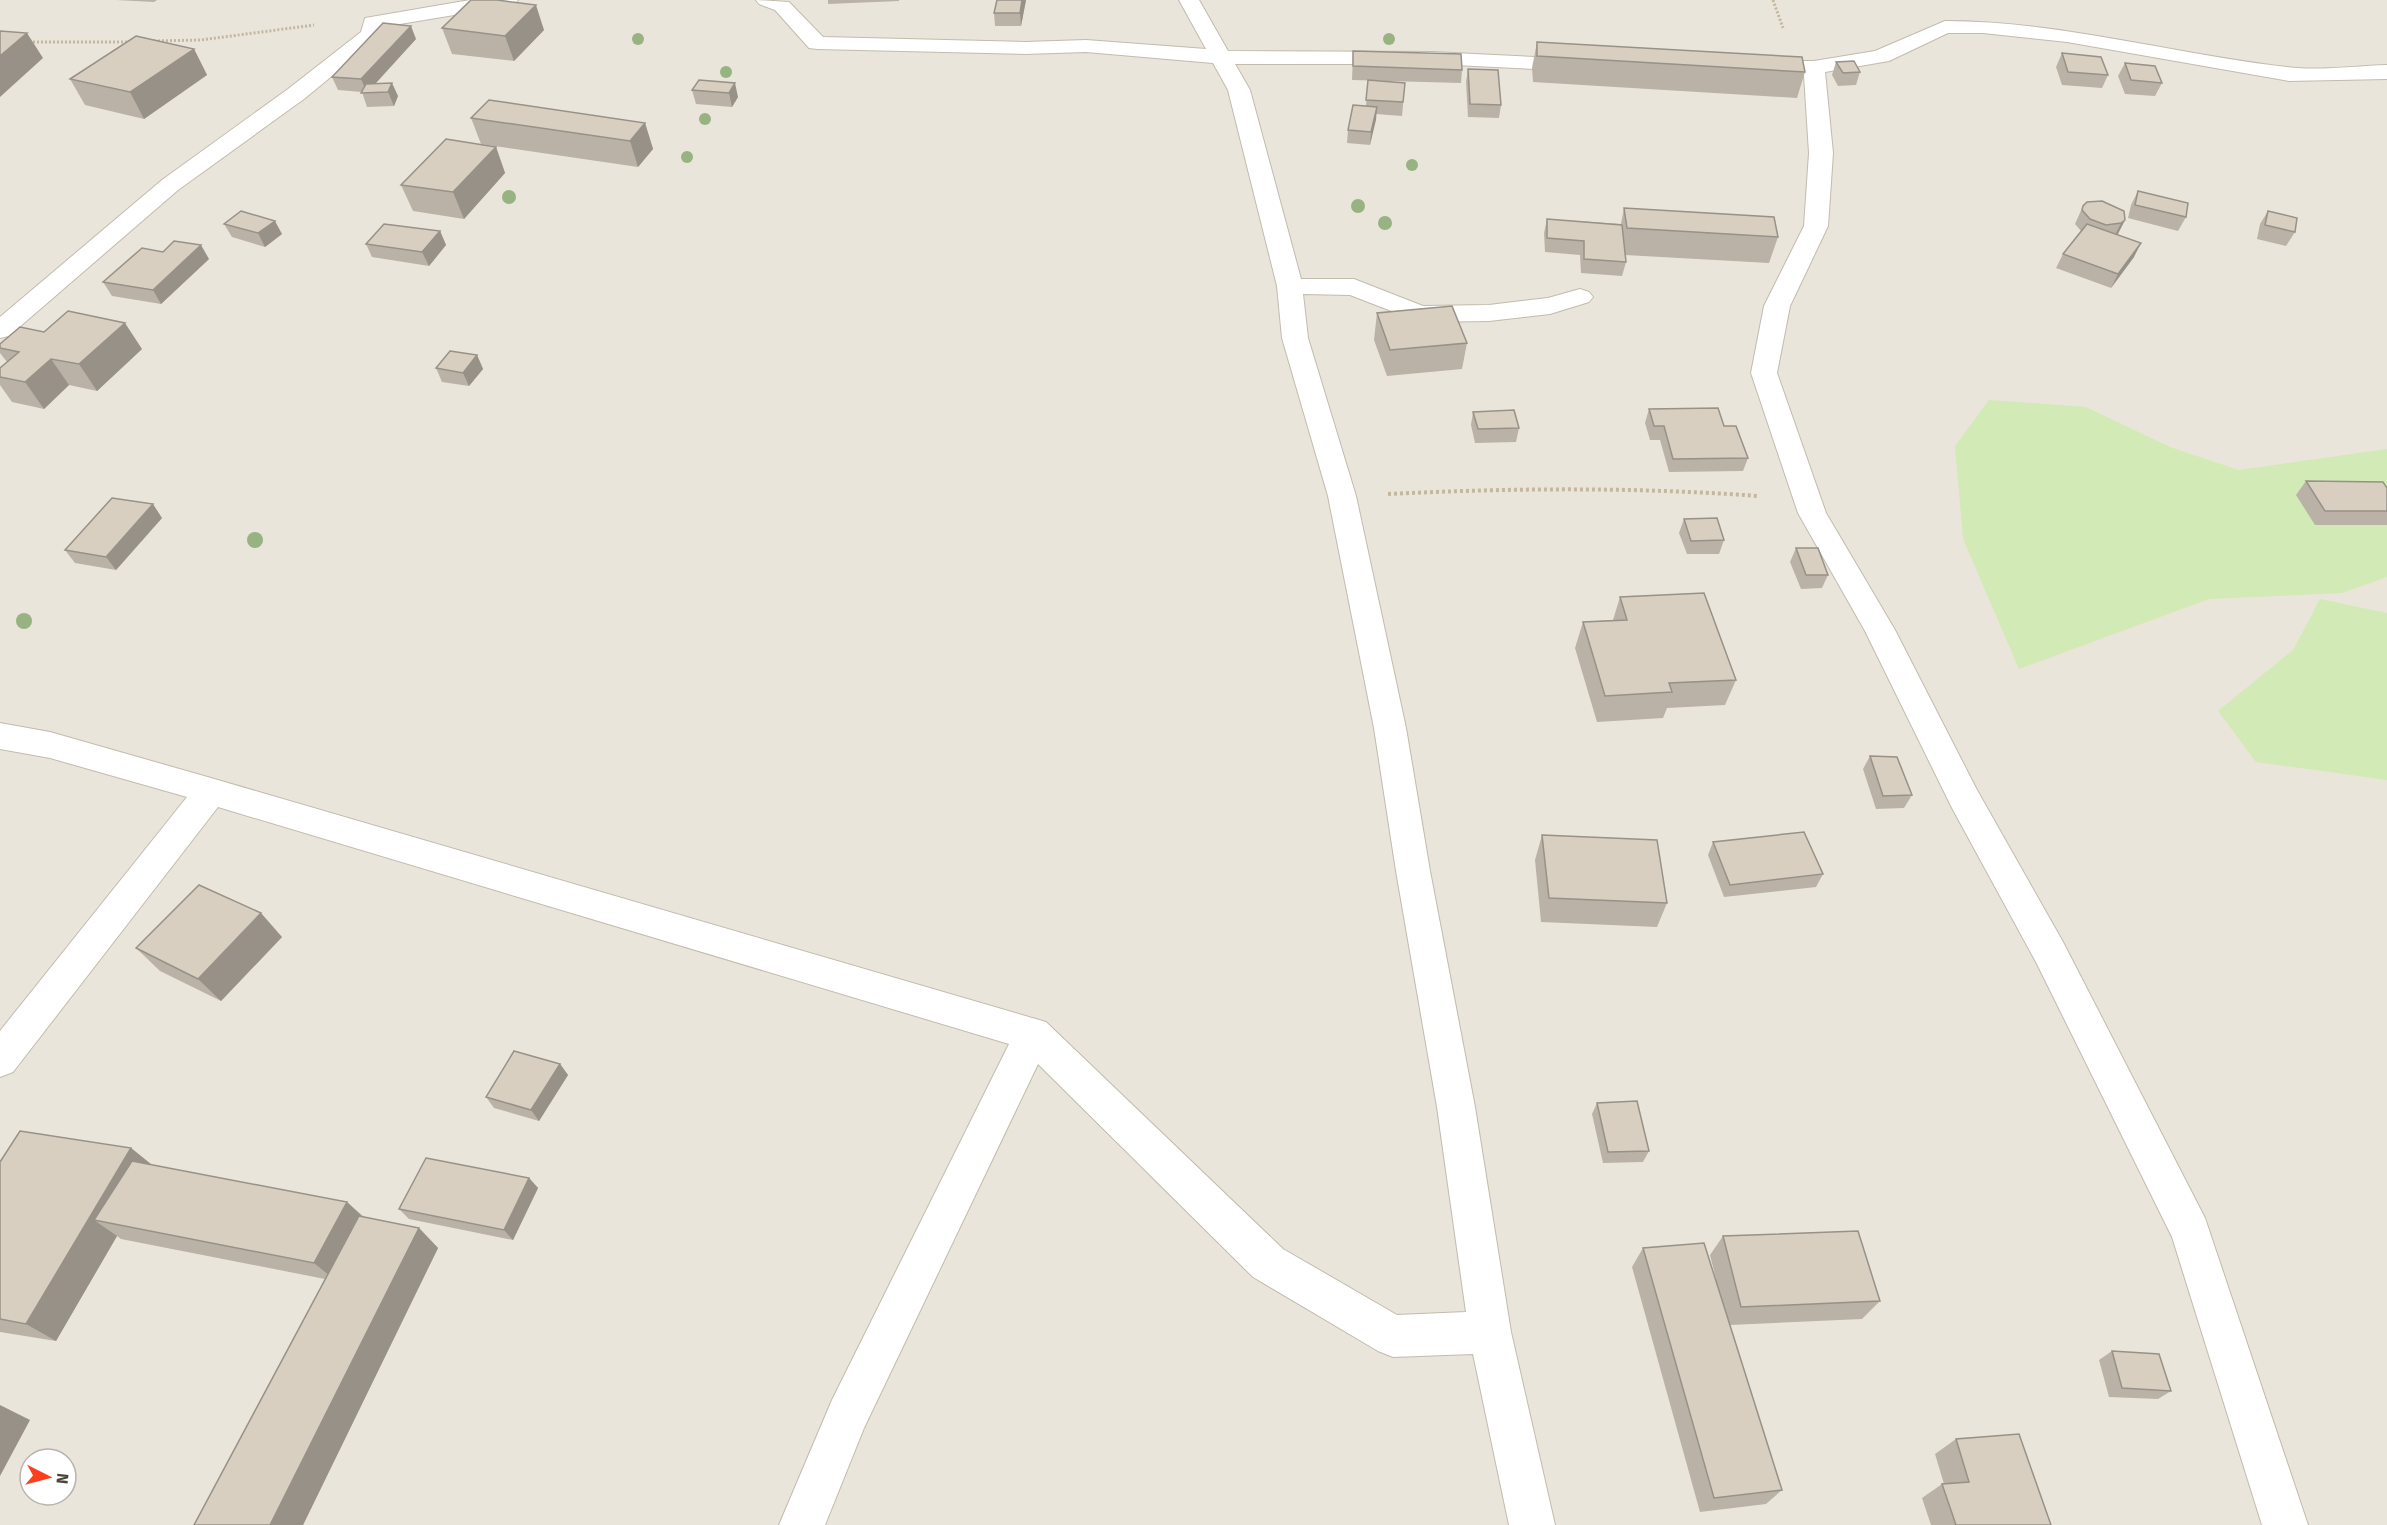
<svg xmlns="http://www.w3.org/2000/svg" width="2387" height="1525" font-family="'Fira Sans',sans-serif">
<rect width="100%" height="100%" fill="#f6f3ec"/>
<!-- residential -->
<path fill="#eae5da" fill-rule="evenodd" d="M0,0H2387V1525H0ZM30,1459H66V1495H30Z"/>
<!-- green -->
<g fill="#d2eab5">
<path d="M1989,400L2086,407L2170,447L2239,470L2387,449V577L2342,593L2209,599L2019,669L1963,539L1955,446Z"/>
<path d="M2320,599L2387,613V780L2256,762L2218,711L2293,650Z"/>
</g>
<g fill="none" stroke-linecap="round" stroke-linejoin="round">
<defs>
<g id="minor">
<path d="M470,0H518L515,4L508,6L382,27L378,38L304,99L178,190L9,336L0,338V317L162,180L288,89L361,32L365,18Z"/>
<path d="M756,0L789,2L823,37L1025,42L1086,40L1206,49L1179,0H1199L1228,51L1433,52L1578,59L1586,60L1589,65L1586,70L1578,71L1433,64H1235L1250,90L1301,279H1354L1423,306L1489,305L1548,298L1580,289L1589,292L1593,297L1589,302L1550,314L1489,321L1420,322L1350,295L1303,294L1308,338L1356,496L1406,728L1430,871L1475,1107L1511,1332L1555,1525H1509L1473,1354L1393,1357L1378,1351L1253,1277L1038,1064L864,1428L825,1525H779L832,1400L1009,1044L218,807L13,1072L0,1077V1031L187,797L50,758L0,749V723L50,732L211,778L1046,1022L1283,1249L1397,1315L1466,1312L1437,1107L1396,871L1374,728L1328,496L1282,338L1277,286L1228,90L1213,63L1086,52L1025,54L817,49L809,48L775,10L759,4Z"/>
<path d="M1945,21C2061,21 2172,54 2287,67C2319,71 2355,66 2387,65V79L2289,81L2067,42L1983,33H1948L1889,61L1825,72L1833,153L1828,226L1790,306L1777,373L1826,513L1895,630L1977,790L2063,942L2205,1218L2308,1525H2262L2172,1237L2037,964L1952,808L1865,631L1798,513L1751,373L1764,306L1804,226L1809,153L1804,75L1753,73L1750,68L1753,63L1761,61H1814L1875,51Z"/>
</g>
</defs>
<!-- minor casing -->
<use href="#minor" stroke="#c2bbae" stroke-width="2"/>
<!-- path-far1 -->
<g stroke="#c4b79f" stroke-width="3" stroke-dasharray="2 2" stroke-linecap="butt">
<path d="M1773,0L1783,28"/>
<path d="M154,41L201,40L314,25"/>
<path d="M29,42H132"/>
</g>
<!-- path -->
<path stroke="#c4b79f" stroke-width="4" stroke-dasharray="3 3" stroke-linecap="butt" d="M1388,494C1512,488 1635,487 1758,496"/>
<!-- minor -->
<use href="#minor" fill="#fff" fill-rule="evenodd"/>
</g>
<!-- trees -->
<g fill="#97b381">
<circle cx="638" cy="39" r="6"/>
<circle cx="1389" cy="39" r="6"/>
<circle cx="726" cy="72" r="6"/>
<circle cx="705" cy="119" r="6"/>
<circle cx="687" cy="157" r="6"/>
<circle cx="1412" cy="165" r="6"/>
<circle cx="509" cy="197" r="7"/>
<circle cx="1358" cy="206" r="7"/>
<circle cx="1385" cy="223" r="7"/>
<circle cx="255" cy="540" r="8"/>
<circle cx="24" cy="621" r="8"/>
</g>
<!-- wall -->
<g fill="#bab2a6">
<path d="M116,0H157L154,2Z"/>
<path d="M828,0H899V1L828,4Z"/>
<path d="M997,0H1026L1021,26H995L994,13Z"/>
<path d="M442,28L544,30L514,61L452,54Z"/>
<path d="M416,39L375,83L398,96L394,106L367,107L362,92L338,90L332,77Z"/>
<path d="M1537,42L1805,72L1797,98L1533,82L1532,68Z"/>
<path d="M194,49L207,75L144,119L85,105L70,79Z"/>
<path d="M1353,51L1462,70L1461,83L1352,80Z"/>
<path d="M2062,53L2108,75L2102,88L2062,85L2056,67Z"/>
<path d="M1836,62L1860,72L1856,85L1838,86L1832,75Z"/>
<path d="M2125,63L2162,83L2155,96L2125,94L2118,76Z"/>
<path d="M1468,69L1501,105L1499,118L1468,117L1466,82Z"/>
<path d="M699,80L738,97L732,107L696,104L692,90Z"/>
<path d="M1368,80L1405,83L1402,116L1376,114L1370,145L1347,143L1348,130L1366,106Z"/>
<path d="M471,118L645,123L653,149L638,167L481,144Z"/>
<path d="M496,147L505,173L464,219L413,211L401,185Z"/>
<path d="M2138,191L2186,217L2178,231L2128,218L2131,205Z"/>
<path d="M2083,206L2125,220L2117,234L2134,257L2111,288L2056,268L2063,254L2081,231L2075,224Z"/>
<path d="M1624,208L1778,237L1769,263L1625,255L1626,262L1622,276L1581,273L1580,255L1545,252L1544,233L1547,219L1621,224Z"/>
<path d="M2268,211L2295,232L2286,246L2257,239L2260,224Z"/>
<path d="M224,224L282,234L265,247L232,237Z"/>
<path d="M440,231L446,245L429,266L372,257L366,244Z"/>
<path d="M209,259L161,304L112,296L103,282Z"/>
<path d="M1377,313L1467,343L1462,369L1387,376L1374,340Z"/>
<path d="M44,332L142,349L97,391L69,385L44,409L12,402L0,385V368L7,362L0,353V344Z"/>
<path d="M477,355L483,369L469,386L442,382L436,368Z"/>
<path d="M1649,409L1724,426L1748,458L1743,471L1669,472L1660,440H1650L1645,423Z"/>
<path d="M1473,412L1519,428L1516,442L1475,443L1471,425Z"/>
<path d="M2306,481L2387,488V525H2315L2296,495Z"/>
<path d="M162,518L116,570L75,563L65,550Z"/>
<path d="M1684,519L1724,540L1719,554H1687L1679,533Z"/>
<path d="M1796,548L1828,575L1822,588L1801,589L1790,562Z"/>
<path d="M1620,597L1736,680L1725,705L1667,708L1663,718L1597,722L1575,648L1583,622L1613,620Z"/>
<path d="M1870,756L1912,795L1904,808L1876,809L1863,769Z"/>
<path d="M1542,835L1667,903L1657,927L1541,922L1535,860Z"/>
<path d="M1713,842L1823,874L1816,887L1724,897L1708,855Z"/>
<path d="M282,937L221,1001L160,971L136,948Z"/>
<path d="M560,1064L568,1075L539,1121L494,1108L486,1097Z"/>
<path d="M1597,1103L1649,1151L1643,1162L1603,1163L1592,1114Z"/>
<path d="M131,1148L152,1165L347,1202L364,1217L419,1228L438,1248L303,1525H194L325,1279L121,1239L117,1236L56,1341L0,1332V1162Z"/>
<path d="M529,1178L538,1188L513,1240L409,1219L399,1209Z"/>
<path d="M1723,1236L1880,1301L1862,1319L1730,1325L1782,1490L1766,1504L1700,1512L1632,1267L1643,1248L1716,1279L1710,1255Z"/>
<path d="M2112,1351L2171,1391L2158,1399L2109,1397L2099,1360Z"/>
<path d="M1956,1439L2051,1525H1931L1922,1498L1942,1484H1944L1935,1454Z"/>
</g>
<!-- shaded-wall -->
<g fill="#979187">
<path d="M1022,0H1026L1021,26L1020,13Z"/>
<path d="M536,5L544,30L514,61L505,36Z"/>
<path d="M411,26L416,39L367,93L361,79Z"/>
<path d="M27,33L43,58L0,97V56Z"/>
<path d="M194,49L207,75L144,119L130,92Z"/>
<path d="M392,83L398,96L394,106L388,92Z"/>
<path d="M735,83L738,97L732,107L729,93Z"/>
<path d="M1377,107L1376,120L1370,145L1371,132Z"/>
<path d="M645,123L653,149L638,167L630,141Z"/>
<path d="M496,147L505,173L464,219L453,192Z"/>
<path d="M2125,220L2118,234L2114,237L2121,223Z"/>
<path d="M275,221L282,234L265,247L258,233Z"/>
<path d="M440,231L446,245L429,266L422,252Z"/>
<path d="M2141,243L2134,257L2111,288L2118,274Z"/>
<path d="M201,245L209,259L161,304L153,290Z"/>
<path d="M125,323L142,349L97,391L79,364Z"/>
<path d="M477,355L483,369L469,386L463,373Z"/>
<path d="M51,359L69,385L44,409L25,382Z"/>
<path d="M153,504L162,518L116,570L106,557Z"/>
<path d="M261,913L282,937L221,1001L198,979Z"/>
<path d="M560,1064L568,1075L539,1121L531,1110Z"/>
<path d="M131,1148L157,1169L94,1220L117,1236L56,1341L26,1324Z"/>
<path d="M529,1178L538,1188L513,1240L504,1230Z"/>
<path d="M347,1202L368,1222L336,1281L314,1263Z"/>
<path d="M419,1228L438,1248L303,1525H270Z"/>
<path d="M0,1405L30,1420L0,1476Z"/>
</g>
<!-- building -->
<g fill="#d8cfc1" stroke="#979187" stroke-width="1.5">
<path d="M471,0H497L536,5L505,36L442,28Z"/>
<path d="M997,0H1022L1020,13H994Z"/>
<path d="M383,23L411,26L361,79L332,77Z"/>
<path d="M0,31L27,33L0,56Z"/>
<path d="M136,36L194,49L130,92L70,79Z"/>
<path d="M1537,42L1802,57L1805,72L1537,56Z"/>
<path d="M1353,51L1461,54L1462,70L1353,66Z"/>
<path d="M2062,53L2101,57L2108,75L2068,72Z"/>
<path d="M1854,61L1860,72L1843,73L1836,62Z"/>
<path d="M2125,63L2155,66L2162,83L2131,80Z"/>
<path d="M1468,69L1498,70L1501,105L1470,104Z"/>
<path d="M699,80L735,83L729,93L692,90Z"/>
<path d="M1368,80L1405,83L1403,102L1366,100Z"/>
<path d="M392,83L388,92L361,93L366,84Z"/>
<path d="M489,100L645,123L630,141L471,118Z"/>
<path d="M1353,105L1377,107L1371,132L1348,130Z"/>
<path d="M446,139L496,147L453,192L401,185Z"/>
<path d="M2138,191L2188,203L2186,217L2135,205Z"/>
<path d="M2102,201L2124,211L2125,220L2121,223L2106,225L2090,219L2082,210L2083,206L2087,202Z"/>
<path d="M1624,208L1774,217L1778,237L1627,228Z"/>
<path d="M241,211L275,221L258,233L224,224Z"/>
<path d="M2268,211L2297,218L2295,232L2265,225Z"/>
<path d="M1547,219L1622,225L1626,262L1584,259V241L1547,238Z"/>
<path d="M384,224L440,231L422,252L366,244Z"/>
<path d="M2087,224L2141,243L2118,274L2063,254Z"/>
<path d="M174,241L201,245L153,290L103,282L142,248L163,252Z"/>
<path d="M1452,306L1467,343L1390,350L1377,313Z"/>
<path d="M68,311L125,323L79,364L51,359L25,382L0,377V368L19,352L0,348V344L20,327L44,332Z"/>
<path d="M450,351L477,355L463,373L436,368Z"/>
<path d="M1718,408L1724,426H1736L1748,458L1673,459L1664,426H1654L1649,409Z"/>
<path d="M1514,410L1519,428L1478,429L1473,412Z"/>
<path d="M2306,481L2383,482L2387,488V511H2325Z"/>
<path d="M112,498L153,504L106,557L65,550Z"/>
<path d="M1717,518L1724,540L1691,541L1684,519Z"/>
<path d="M1796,548H1818L1828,575H1806Z"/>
<path d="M1704,593L1736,680L1669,683L1672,692L1605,696L1583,622L1627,620L1620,597Z"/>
<path d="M1870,756L1897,757L1912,795L1883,796Z"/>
<path d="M1804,832L1823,874L1730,885L1713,842Z"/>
<path d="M1542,835L1657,840L1667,903L1549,898Z"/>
<path d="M199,885L261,913L198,979L136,948Z"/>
<path d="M514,1051L560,1064L531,1110L486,1097Z"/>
<path d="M1637,1101L1649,1151L1608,1152L1597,1103Z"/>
<path d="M20,1131L131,1148L26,1324L0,1319V1162Z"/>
<path d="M426,1158L529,1178L504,1230L399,1209Z"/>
<path d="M132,1161L347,1202L314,1263L94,1220Z"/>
<path d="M359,1216L419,1228L270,1525H194Z"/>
<path d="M1858,1231L1880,1301L1741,1307L1723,1236Z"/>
<path d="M1704,1243L1782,1490L1714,1498L1643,1248Z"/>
<path d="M2112,1351L2159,1354L2171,1391L2122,1388Z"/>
<path d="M2019,1434L2051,1525H1956L1942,1484L1969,1482L1956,1439Z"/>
</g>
<!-- north arrow -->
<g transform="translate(48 1477) rotate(96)"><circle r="28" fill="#ffffff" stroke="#b7b4b0" stroke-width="1.5"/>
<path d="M0-4.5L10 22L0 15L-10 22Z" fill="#fc3f1d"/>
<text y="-9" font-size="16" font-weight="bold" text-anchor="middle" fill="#4b4439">N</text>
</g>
</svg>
